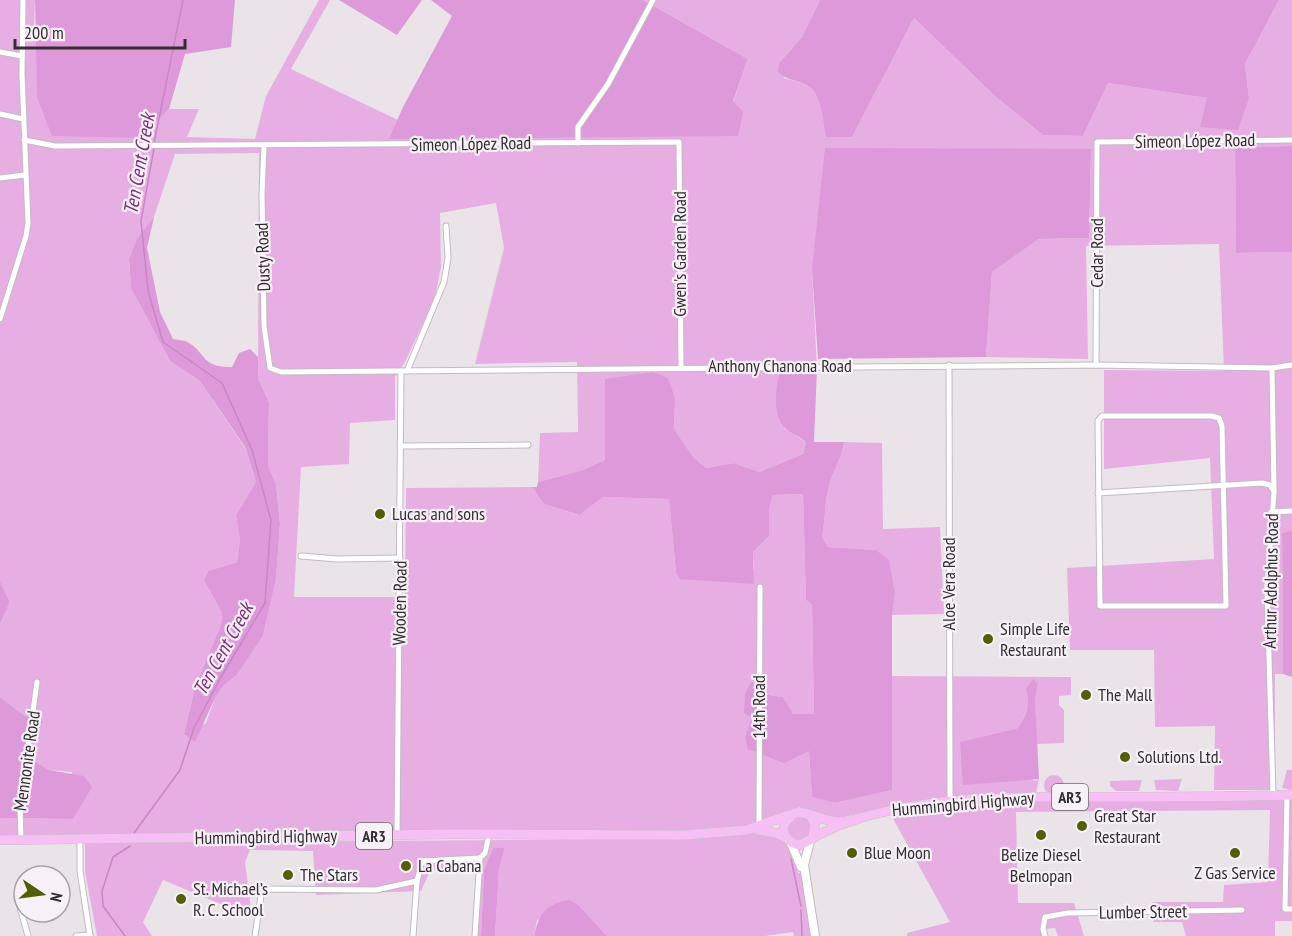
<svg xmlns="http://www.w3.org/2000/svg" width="1292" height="936" font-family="'PT Sans Narrow',sans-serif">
<rect width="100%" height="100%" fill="#eae4e9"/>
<!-- green -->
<g fill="#e7aee3" fill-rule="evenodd">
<path d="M0,0H35L34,28L141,138L169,109H199L187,137L255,139L266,96L319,0H330L291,69L398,120L390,139L733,102L748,59L643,0H820L802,37L779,63L784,78L809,85L852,137L914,18L996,97L1043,135L1083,136L1108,83L1207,98H1249L1245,64L1279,0H1292V146L1235,147L1236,253L1292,252V530L1282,533L1283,674H1275V790H1214L1215,726L1155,727L1154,650H1070L1067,568L1214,559L1210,458L1104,469V370L1224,371L1219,244L1086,246L1088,359L986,357L992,272L1039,239L1089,238L1091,149L812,269L817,369L784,428L806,442L803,454L759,472L734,463L706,468L694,458L674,429L675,398L605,379V460L583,470L538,482L540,433L578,432L577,362L475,364L504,248L496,203L440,213L441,266L435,298L405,362L395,377V420L350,423L349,464L301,467L294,597H405L406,488L532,487L544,504L578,515L603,497L669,499L676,572L754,570L753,552L769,536V510L773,495L803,494L806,600L812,605L814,714H792L783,697L762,694L751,682L809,751L812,797L835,803L892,790V676L1071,677V695L1059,696V705L1064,710V743L1036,744L1035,699L1038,684C1028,698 1028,713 1018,728L961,742L1035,781L1039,779L1036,793L869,811L837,819L799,807L761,824L719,830L0,836V818L73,819L72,772L49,770L36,762L25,716L0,697V624L10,602L0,581ZM259,153L258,379L269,402L268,465L276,484L280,524L276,578L263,636L237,675L224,685L215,698L206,723L184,734L195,687L221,625L222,613L204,580L208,571L237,562L240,540L236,515L256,482L245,448L200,381L170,361L131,288L129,259L137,238L154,217L175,154Z"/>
<path d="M844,442L882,443L883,529L940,527L944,614L892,615L895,594L876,550L828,547L822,537C825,520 825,501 829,486C833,470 842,459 844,442Z"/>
<path d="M1287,770H1292V790L1282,788Z"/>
<circle cx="1054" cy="785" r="10"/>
<path d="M1182,779L1178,791L1156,790L1154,780Z"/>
<path d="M1142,780L1139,791H1116L1110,786V781Z"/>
<path d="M1292,800V921H1275V936H1186L1182,922H1153L1152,902H1223L1224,885L1268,882L1270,810L1016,812L1018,903H1074L1084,936H1058L1055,928L1046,929L1048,936H907V933L950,922L891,815L1023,801Z"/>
<circle cx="800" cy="828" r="12"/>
<path d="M764,832C785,835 794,854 798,873L806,871L817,936H794L793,932L765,936H607L578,906L537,920L534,936H495L499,869L505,848H493L484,870L481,936H473L478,870L431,869L421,891L316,895L313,851L250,850L245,862L252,917L163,880L143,922L152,936H97L85,872V843L672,839Z"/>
</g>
<!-- forest -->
<g fill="#de99da">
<path d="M35,0H235L231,47L185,54L169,109L141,138L52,136L37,97Z"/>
<path d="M339,0H422L397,35Z"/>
<path d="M431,0H643L748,59L733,101L743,112L738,136L389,139L403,107L452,16Z"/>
<path d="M820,0H1279L1245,64L1249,98L1238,130L1200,127L1207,98L1108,83L1083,136L1043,135L996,97L914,18L852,137H826C823,121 822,90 805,84C795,80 786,80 778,72L779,63L802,37Z"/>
<path d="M1292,146V252L1236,253L1235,147Z"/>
<path d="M825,148L1091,149L1089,238L1039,239L992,272L986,357L818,359L812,269Z"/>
<path d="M154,217L147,248L160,312L173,339C177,340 184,340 187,342C206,351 200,368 232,367L239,353L250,349L258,357V379L269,402L268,465L276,484L280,524L276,579L263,636L237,675L224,685L215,698L195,742L184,734L195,687L221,625L222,613L204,580L208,571L237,562L240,540L236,515L256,482L245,447L200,381L170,361L131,288L129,259L137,238Z"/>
<path d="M817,369L814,442H844C842,459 833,470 829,486C825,501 825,521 822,537L828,547L876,550L889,560L895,594L892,616V790L835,803L812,797L809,751L784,763L748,749L745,737L752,718L744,713L745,694L751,682L761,687L762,694L783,697L793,714H814L812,605L806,600L803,494L773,495L769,510V536L753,552L754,584L680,579L676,572L669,499L603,497L579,515L544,504L532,487H537L538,482L583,470L605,460V379L653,372L668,378L675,398L674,429L694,458L706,468L734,463L759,472L803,454L806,442C800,436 791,434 785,428C772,416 775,386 781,371Z"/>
<path d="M1292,530V677L1283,674L1282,533Z"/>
<path d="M0,581L10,602L0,624Z"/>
<path d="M1033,679L1038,684L1035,700L1039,779L963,785L960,742L1018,728C1026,715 1031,705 1026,689Z"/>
<path d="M0,697L25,716L43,721L32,745L36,762L49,770L84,776L92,787L73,819L0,818Z"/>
<path d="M493,848H505L499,869L495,936H481L484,870Z"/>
<path d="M569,900L578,905L607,936H534C539,913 546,904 569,900Z"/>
</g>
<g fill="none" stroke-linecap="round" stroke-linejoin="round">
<!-- stream -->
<g stroke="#c985c5" stroke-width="1.5">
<path d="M154,143L183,0"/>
<path d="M134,833L180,770L194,728L221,677L265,603L271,520L252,450L222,383L163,342L148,291L141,221L154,148"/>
<path d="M791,859L801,906"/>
<path d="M801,910L802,936"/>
<path d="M125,936L103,906L102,891L113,857L130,846"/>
</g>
<defs>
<g id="minor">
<path d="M0,52L22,56"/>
<path d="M0,114L23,119"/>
<path d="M24,140L55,146L679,142L681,367"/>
<path d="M578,143V127L608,84L653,0"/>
<path d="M264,146L262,194L264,326L270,368L281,372L1096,365L1272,368L1292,365"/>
<path d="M0,178L25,175"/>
<path d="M0,319L26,236L28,223L22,74L23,0"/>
<path d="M949,365L950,801"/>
<path d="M1096,365L1097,142L1292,140"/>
<path d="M1272,368L1274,492L1267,588L1273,795"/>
<path d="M407,371L444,282L448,258L446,226"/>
<path d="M1102,416H1211L1219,418L1222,426L1226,606H1100L1098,421Z"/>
<path d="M401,446L528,445"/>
<path d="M1098,493L1262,483L1270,485L1274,491"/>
<path d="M1271,512L1292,511"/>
<path d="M301,556L337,559L400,558"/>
<path d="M1287,795L1285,909H1292"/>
<path d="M759,826L760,587"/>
<path d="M397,835L401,372"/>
<path d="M80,839V871L90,936"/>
<path d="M21,840L20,806L37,682"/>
<path d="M18,900L28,936"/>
<path d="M76,936L90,935"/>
<path d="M255,936L261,896L265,889L376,890L417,881"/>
<path d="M413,936L417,881L422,861L480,858"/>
<path d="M475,936L480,858L485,853L489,835"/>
<path d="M1045,936L1043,929L1045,917L1068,913L1242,910"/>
</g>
<g id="secondary">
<path d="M790,841L801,867"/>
<path d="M810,841L804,865L815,936"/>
</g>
<g id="primary">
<path d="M810,815L815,824L813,838L800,845C788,843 782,836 784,824L794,813C809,810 824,823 842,822"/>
<path d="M758,830L776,833L787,838"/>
<path d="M813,838C887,796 1006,796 1090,797C1158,797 1225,797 1292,795"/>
<path d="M0,840L453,834L685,835L747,830L789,815"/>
</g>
</defs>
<!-- minor casing -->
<use href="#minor" stroke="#c2bbc1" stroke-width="7"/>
<!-- secondary casing -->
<use href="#secondary" stroke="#c2bbc1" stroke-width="10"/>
<!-- primary casing -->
<use href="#primary" stroke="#c2c1c1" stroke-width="10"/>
<!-- minor -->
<use href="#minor" stroke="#fff" stroke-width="5"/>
<!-- secondary -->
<use href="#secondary" stroke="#fff" stroke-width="8"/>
<!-- primary -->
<use href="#primary" stroke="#f7c0f4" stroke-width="9"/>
</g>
<!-- markers -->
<g fill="#525f00" stroke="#f7f1f7" stroke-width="2">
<circle cx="380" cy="514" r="6"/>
<circle cx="988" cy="639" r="6"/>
<circle cx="1086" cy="695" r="6"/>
<circle cx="1125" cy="757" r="6"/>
<circle cx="1082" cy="826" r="6"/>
<circle cx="1041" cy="835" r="6"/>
<circle cx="852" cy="853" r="6"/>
<circle cx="1235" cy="853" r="6"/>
<circle cx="406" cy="866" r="6"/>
<circle cx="288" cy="875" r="6"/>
<circle cx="181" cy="899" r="6"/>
</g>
<g text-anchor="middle" stroke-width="4.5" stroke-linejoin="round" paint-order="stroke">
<!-- shield labels -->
<g fill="#f7f1f7" stroke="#6d696c" stroke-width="1.5">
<rect x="1052" y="784" width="36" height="26" rx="4.5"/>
<rect x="356" y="823" width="36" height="26" rx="4.5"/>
</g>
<g font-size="16" font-weight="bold" fill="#322f31">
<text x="1070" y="803">AR3</text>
<text x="374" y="842">AR3</text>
</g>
<!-- street labels -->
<g font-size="18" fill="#322f31" stroke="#f7f1f7">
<text transform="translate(1195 141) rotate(-1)" y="6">Simeon López Road</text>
<text transform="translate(471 144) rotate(-1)" y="6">Simeon López Road</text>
<text transform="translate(1097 253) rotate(-90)" y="6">Cedar Road</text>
<text transform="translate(680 254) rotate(-90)" y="6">Gwen's Garden Road</text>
<text transform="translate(263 257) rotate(-92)" y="6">Dusty Road</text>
<text x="780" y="372">Anthony Chanona Road</text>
<text transform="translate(1271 581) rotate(-89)" y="6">Arthur Adolphus Road</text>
<text transform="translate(949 584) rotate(-90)" y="6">Aloe Vera Road</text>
<text transform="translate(400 603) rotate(-89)" y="6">Wooden Road</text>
<text transform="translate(759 707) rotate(-90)" y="6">14th Road</text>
<text transform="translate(27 761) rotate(-82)" y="6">Mennonite Road</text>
<text transform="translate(963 804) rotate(-5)" y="6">Hummingbird Highway</text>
<text transform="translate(266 837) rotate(-1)" y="6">Hummingbird Highway</text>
<text transform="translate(1143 912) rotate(-1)" y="6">Lumber Street</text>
</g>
<!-- poi labels -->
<g font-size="18" fill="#322f31" stroke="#f7f1f7" text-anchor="start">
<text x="392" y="520">Lucas and sons</text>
<text x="1000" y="635">Simple Life<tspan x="1000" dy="21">Restaurant</tspan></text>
<text x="1098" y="701">The Mall</text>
<text x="1137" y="763">Solutions Ltd.</text>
<text x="1094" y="822">Great Star<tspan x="1094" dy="21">Restaurant</tspan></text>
<text x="864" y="859">Blue Moon</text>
<text x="1041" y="861" text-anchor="middle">Belize Diesel<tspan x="1041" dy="21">Belmopan</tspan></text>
<text x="418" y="872">La Cabana</text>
<text x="1235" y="879" text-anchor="middle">Z Gas Service</text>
<text x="300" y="881">The Stars</text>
<text x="193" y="895">St. Michael’s<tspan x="193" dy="21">R. C. School</tspan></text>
</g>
<!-- water labels -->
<g font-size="20" font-style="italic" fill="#7f2e7d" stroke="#f7f1f7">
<text transform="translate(139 164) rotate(-80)" y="7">Ten Cent Creek</text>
<text transform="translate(223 649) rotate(-61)" y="7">Ten Cent Creek</text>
</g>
</g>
<!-- north arrow -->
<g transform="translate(42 894) rotate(103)"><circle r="28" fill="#f7f1f7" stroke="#a8a3a8" stroke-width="1.5"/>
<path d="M0-4.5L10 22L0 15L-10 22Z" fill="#525f00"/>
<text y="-9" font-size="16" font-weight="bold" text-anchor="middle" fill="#322f31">N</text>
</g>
<!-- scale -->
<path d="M15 39v9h170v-9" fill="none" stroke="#322f31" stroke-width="3"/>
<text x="24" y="39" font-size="18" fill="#322f31" stroke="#f7f1f7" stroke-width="4.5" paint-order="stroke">200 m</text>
</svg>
